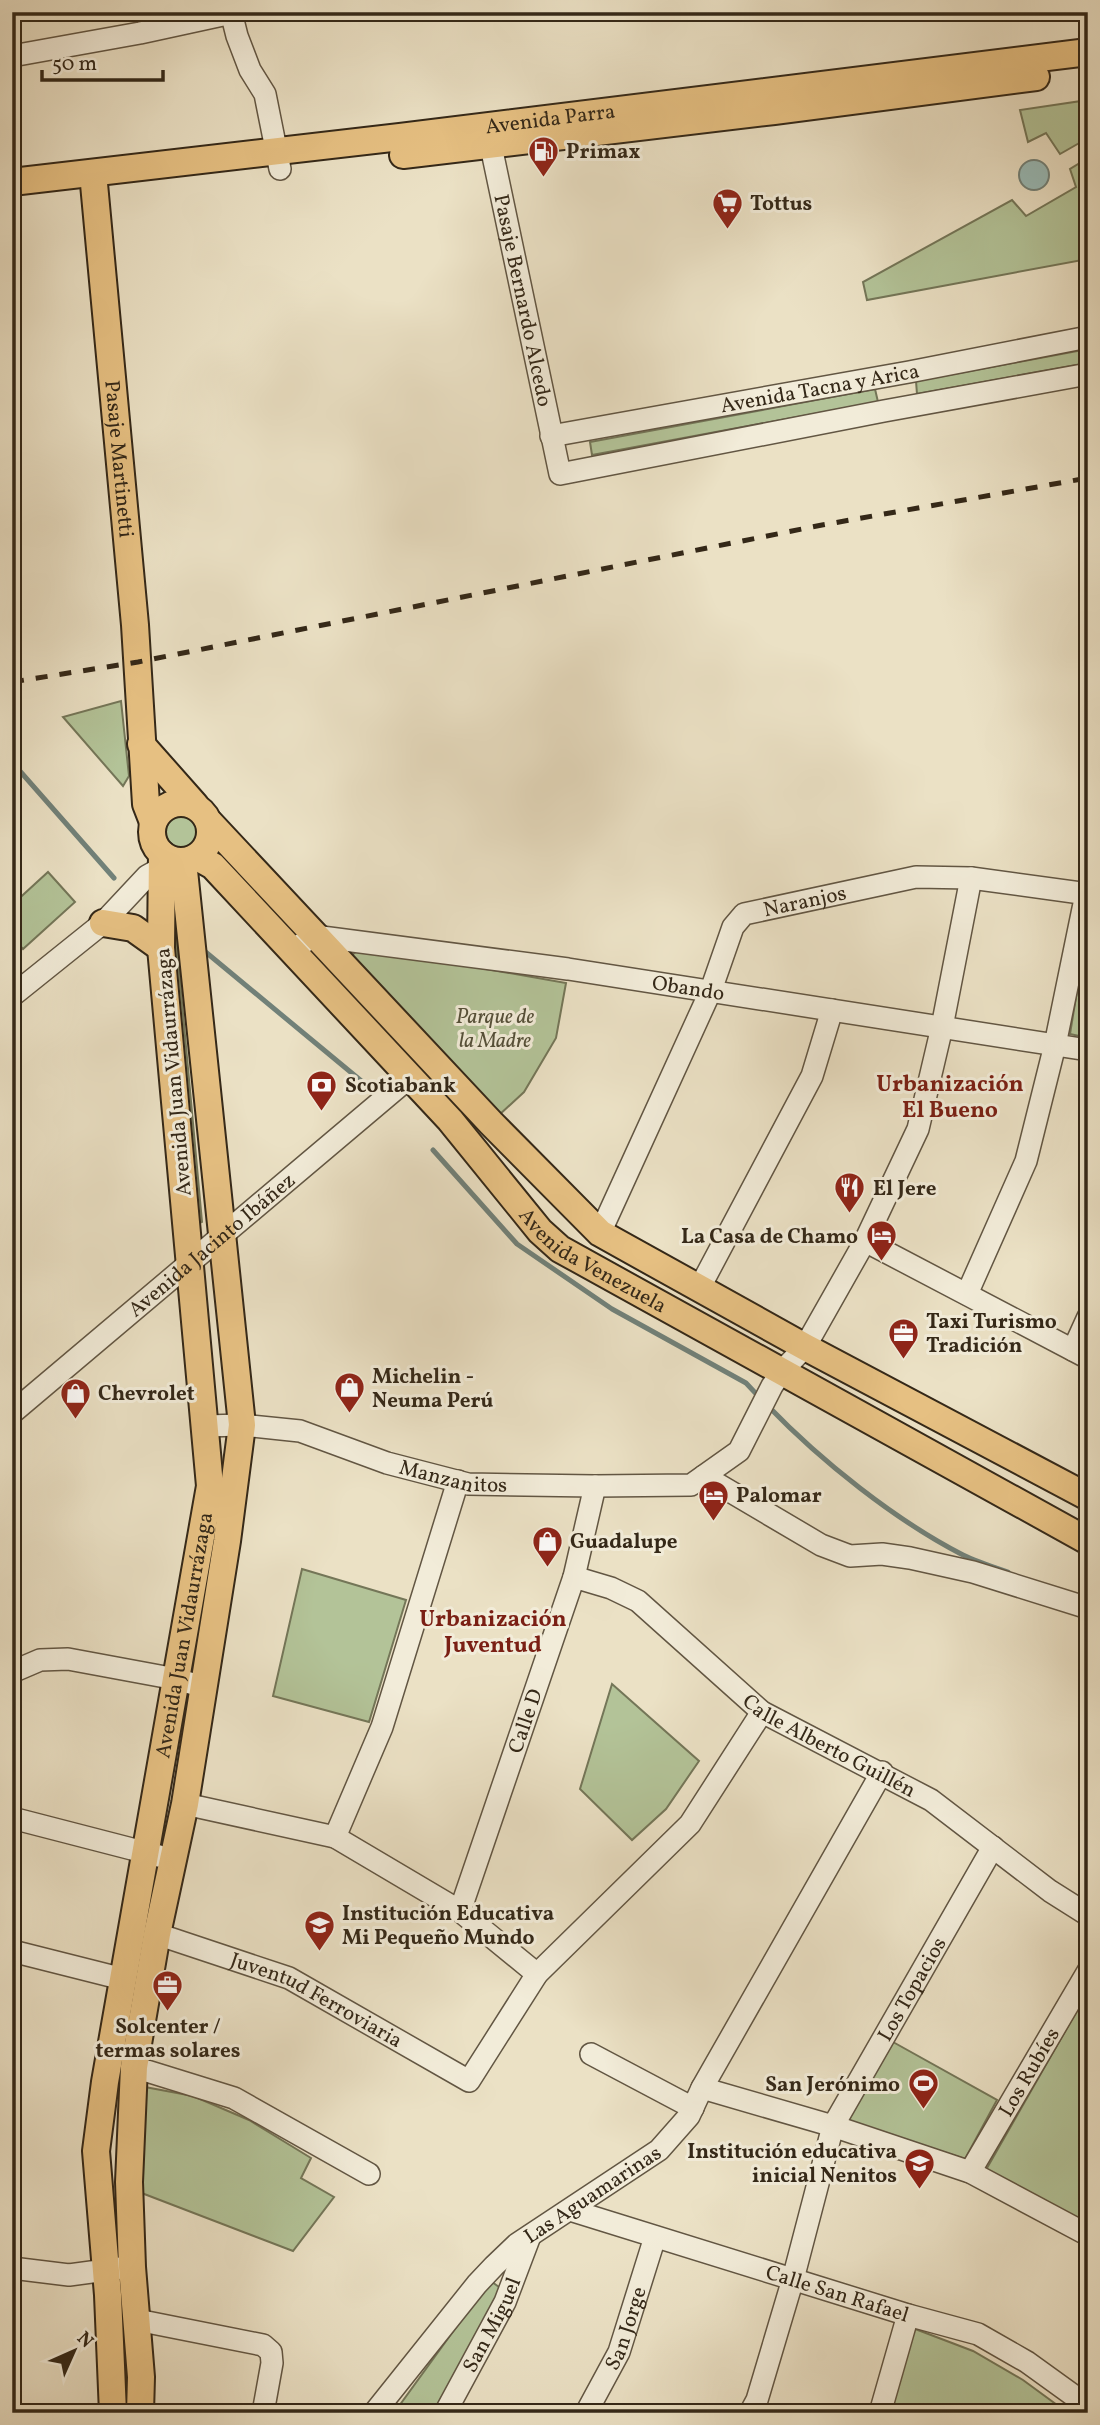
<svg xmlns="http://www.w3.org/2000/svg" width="1100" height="2425" font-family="Vollkorn,serif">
<rect width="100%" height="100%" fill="#ebe1c5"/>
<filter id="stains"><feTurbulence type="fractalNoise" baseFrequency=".00286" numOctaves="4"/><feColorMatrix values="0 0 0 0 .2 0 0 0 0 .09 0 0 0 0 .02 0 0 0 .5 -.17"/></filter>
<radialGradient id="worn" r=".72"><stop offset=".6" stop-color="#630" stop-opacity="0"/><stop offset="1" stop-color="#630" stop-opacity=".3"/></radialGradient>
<!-- green -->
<g fill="#b3c398" stroke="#747658" stroke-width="2">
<path d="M1088,100V138L1060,154L1046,133L1028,142L1020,110Z"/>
<path d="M1088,158V259L867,300L863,282L1012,200L1026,216L1076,187L1070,169Z"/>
<path d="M1088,349V363L917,394L916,381Z"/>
<path d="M875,389L878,402L592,455L590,442Z"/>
<path d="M121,701L129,776L123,786L63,717Z"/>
<circle cx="184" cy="832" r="18"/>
<path d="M48,872L75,902L23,949L12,937V905Z"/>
<path d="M172,893L202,1222L193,1226L169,959Z"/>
<path d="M1088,923V1038L1070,1034Z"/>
<path d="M361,947L566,983L556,1038L524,1092L498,1116L350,957Z"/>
<path d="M302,1569L406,1600L369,1722L273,1696Z"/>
<path d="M612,1684L699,1761L666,1809L632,1840L580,1789Z"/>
<path d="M1088,1991V2226L983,2175Z"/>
<path d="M893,2042L997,2100L965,2159L848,2121Z"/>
<path d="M145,2087L193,2096L249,2120L311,2158L301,2178L334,2197L293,2251L139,2192Z"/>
<path d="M492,2282L499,2287V2293L433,2413H394L486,2286Z"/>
<path d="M118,2302H126L133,2413H123Z"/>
<path d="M910,2327L973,2351L1023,2380L1068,2413H886Z"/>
</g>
<!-- water -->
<circle fill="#99bcb9" stroke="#718179" stroke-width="2" cx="1034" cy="175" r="15"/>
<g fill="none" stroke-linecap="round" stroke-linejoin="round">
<!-- stream -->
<g stroke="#718179" stroke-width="5">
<path d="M12,762L114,878"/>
<path d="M202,949L365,1084"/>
<path d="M433,1150L517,1244L612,1309L746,1383L761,1399"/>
<path d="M768,1406C821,1461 895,1520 963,1555C977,1562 993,1567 1008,1572"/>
</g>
<defs>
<g id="minor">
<path d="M231,12L237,36L250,70L265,94L280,169"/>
<path d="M12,56L140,33L232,13"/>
<path id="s1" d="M488,132L560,474L884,411L1088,374"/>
<path id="s2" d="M551,436L909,372L1088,337"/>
<path id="s3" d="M292,950L314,936L568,969L1088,1050"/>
<path d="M12,996L103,923L147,876L174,861"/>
<path id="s4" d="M600,1233L711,990L733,927L744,914L916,877L971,878L1088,894"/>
<path d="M865,1241L1088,1358"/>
<path d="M700,1287L812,1076L832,1010"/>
<path d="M967,1294L1026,1161L1055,1045L1086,894"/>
<path d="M1073,1350L1088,1317"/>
<path id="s5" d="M12,1413L410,1077"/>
<path id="s6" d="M205,1426L242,1425L300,1431L387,1463L468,1484L595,1486L691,1485L739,1451L772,1386L782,1371L805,1347L865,1241L918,1129L942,1027L971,878"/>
<path d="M704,1476L821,1545L850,1556L882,1554L910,1558L973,1572L1088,1608"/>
<path id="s7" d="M574,1577L611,1588L638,1601L762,1712L931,1800L1050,1891L1088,1915"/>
<path d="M12,1672L40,1660L68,1659L176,1679L204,1687"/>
<path d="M185,1804L335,1837L460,1911L537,1974"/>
<path d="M12,1818L159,1856"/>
<path d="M335,1837L382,1727L458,1481"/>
<path id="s8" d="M460,1911L574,1577L595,1486"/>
<path id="s9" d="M157,1934L289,1978L469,2081L537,1974L690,1824L762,1712"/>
<path d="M12,1951L123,1979"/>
<path d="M591,2054L693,2108"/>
<path d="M134,2067L234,2098L369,2174"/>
<path d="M702,2088L833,2126L970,2172L1088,2235"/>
<path id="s10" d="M970,2172L1088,1971"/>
<path id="s11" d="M570,2210L908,2315L978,2334L1027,2362L1088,2406"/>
<path d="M12,2268L69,2275L121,2268"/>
<path d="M137,2320L263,2345L271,2352L272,2363L263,2413"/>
<path id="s12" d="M374,2413L477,2284L494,2266L517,2244L659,2150L689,2116L702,2088L882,1772"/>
<path id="s13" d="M445,2413L505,2302L530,2236"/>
<path id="s14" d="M586,2413L619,2352L655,2237"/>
<path id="s15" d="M750,2413L757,2400L793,2279L833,2126L993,1847"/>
<path d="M880,2413L908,2315"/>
</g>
<g id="major">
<path d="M403,155L774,111L1036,77"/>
<path id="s16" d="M93,173L135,625L146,804L153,822"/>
<path id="s17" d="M12,182L400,137L1088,52"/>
<path d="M141,744L195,805"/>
<circle cx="181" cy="832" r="29"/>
<path d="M210,823L491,1123L600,1233L805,1347L1088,1497"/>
<path id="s18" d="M197,857L213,866L450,1120L540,1231L560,1249L1088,1541"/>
<path d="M103,923L133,928L161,948"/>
<path id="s19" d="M113,2413L108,2295L96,2151L105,2082L210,1486L161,948L162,854"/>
<path d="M140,2413L141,2377L132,2267L129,2182L134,2067L157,1934L185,1804L227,1541L242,1425L183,861"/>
</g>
</defs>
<!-- minor casing -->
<use href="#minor" stroke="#625643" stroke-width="24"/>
<!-- major casing -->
<use href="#major" stroke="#342818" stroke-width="30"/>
<!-- minor -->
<use href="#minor" stroke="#f2ecd9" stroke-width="21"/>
<!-- major -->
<use href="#major" stroke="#e6c082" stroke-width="26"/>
<!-- rail -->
<path stroke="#342818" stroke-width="5" stroke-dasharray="12 12" stroke-linecap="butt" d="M12,682L138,662L822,525L1088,478"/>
</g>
<!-- icons -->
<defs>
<symbol id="fuel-pin" viewBox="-11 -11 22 30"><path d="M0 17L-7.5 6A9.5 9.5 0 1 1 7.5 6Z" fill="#8f2418" stroke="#f2ecd9"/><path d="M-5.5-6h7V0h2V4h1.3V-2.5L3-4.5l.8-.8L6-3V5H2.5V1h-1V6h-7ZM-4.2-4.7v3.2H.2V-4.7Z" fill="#fff"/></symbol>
<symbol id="supermarket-pin" viewBox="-11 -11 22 30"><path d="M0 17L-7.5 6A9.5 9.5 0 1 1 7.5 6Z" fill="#8f2418" stroke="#f2ecd9"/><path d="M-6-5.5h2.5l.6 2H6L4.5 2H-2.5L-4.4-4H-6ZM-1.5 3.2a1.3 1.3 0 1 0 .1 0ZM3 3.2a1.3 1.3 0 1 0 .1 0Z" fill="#fff"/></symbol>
<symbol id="bank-pin" viewBox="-11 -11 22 30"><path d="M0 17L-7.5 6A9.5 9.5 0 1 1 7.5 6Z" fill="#8f2418" stroke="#f2ecd9"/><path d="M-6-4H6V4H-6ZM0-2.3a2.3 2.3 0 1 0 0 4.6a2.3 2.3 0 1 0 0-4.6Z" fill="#fff"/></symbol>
<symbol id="restaurant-pin" viewBox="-11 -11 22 30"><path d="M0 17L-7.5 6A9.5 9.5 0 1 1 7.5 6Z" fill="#8f2418" stroke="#f2ecd9"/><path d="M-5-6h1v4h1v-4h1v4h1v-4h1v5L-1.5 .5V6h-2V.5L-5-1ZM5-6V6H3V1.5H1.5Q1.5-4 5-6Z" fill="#fff"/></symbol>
<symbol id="hotel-pin" viewBox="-11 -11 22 30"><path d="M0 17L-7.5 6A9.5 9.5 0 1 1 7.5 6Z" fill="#8f2418" stroke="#f2ecd9"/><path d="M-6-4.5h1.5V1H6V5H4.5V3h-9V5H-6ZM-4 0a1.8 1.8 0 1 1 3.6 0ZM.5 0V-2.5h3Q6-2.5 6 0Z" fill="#fff"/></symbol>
<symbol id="office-pin" viewBox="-11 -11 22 30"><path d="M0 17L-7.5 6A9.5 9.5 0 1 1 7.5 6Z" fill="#8f2418" stroke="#f2ecd9"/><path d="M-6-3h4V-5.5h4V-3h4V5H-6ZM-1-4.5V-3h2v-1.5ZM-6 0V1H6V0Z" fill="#fff"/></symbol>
<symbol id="shop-pin" viewBox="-11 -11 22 30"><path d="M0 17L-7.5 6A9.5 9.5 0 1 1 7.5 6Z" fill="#8f2418" stroke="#f2ecd9"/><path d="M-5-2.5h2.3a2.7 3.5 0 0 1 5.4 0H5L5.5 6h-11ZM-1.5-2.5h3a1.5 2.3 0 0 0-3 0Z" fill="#fff"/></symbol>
<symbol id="school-pin" viewBox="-11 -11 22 30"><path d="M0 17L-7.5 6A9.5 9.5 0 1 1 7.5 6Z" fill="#8f2418" stroke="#f2ecd9"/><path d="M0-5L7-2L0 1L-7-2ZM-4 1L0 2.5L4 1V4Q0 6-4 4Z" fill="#fff"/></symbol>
<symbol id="stadium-pin" viewBox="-11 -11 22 30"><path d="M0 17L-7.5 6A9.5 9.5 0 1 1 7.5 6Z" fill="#8f2418" stroke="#f2ecd9"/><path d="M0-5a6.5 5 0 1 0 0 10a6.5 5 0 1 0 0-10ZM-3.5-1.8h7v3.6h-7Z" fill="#fff"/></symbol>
</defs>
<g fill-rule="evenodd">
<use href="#fuel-pin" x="526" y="134" width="35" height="47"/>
<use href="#supermarket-pin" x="710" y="186" width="35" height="47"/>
<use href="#bank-pin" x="304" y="1068" width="35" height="47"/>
<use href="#restaurant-pin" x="832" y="1170" width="35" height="47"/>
<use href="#hotel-pin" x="864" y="1218" width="35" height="47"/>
<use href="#office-pin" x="886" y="1316" width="35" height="47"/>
<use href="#shop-pin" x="332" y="1370" width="35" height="47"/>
<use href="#shop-pin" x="58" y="1376" width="35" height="47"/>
<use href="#hotel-pin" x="696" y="1478" width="35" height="47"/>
<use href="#shop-pin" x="530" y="1524" width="35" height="47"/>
<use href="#school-pin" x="302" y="1908" width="35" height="47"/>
<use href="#office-pin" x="150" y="1968" width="35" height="47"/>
<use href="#stadium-pin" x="906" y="2066" width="35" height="47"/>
<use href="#school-pin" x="902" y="2146" width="35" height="47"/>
</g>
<g text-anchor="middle" stroke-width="6" stroke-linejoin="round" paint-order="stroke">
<!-- street labels -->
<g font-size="21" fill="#342818" stroke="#f2ecd9">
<text dy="7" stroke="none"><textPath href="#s17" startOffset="542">Avenida Parra</textPath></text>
<text dy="7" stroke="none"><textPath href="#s1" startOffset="172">Pasaje Bernardo Alcedo</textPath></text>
<text dy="7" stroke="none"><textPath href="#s2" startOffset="273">Avenida Tacna y Arica</textPath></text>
<text dy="7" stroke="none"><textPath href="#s16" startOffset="287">Pasaje Martinetti</textPath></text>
<text dy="7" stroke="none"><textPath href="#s4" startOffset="413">Naranjos</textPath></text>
<text dy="7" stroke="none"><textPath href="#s3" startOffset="404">Obando</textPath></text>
<text transform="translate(173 1072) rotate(-95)" y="7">Avenida Juan Vidaurrázaga</text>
<text dy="7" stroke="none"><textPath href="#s5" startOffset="261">Avenida Jacinto Ibáñez</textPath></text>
<text dy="7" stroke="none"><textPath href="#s18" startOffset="569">Avenida Venezuela</textPath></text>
<text dy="7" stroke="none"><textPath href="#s6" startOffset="256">Manzanitos</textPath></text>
<text dy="7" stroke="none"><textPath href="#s19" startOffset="786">Avenida Juan Vidaurrázaga</textPath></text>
<text dy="7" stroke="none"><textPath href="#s8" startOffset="201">Calle D</textPath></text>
<text dy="7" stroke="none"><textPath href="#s7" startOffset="310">Calle Alberto Guillén</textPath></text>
<text dy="7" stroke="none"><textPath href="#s15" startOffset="457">Los Topacios</textPath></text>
<text dy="7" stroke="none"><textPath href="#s9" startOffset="173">Juventud Ferroviaria</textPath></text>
<text dy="7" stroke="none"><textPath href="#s10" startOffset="116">Los Rubíes</textPath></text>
<text dy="7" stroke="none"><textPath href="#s12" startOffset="312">Las Aguamarinas</textPath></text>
<text dy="7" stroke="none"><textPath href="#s11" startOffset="280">Calle San Rafael</textPath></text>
<text dy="7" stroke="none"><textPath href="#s13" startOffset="100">San Miguel</textPath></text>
<text dy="7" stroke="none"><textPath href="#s14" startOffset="94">San Jorge</textPath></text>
</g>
<!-- poi labels -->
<g font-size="21" font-weight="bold" fill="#342818" stroke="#f2ecd9" text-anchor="start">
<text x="566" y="158">Primax</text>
<text x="750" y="210">Tottus</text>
<text x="345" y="1092">Scotiabank</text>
<text x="873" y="1195">El Jere</text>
<text x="858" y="1243" text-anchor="end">La Casa de Chamo</text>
<text x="926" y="1328">Taxi Turismo<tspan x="926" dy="24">Tradición</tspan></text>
<text x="372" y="1383">Michelin -<tspan x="372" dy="24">Neuma Perú</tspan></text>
<text x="98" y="1400">Chevrolet</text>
<text x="736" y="1502">Palomar</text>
<text x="570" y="1548">Guadalupe</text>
<text x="342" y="1920">Institución Educativa<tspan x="342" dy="24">Mi Pequeño Mundo</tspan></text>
<text x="168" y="2033" text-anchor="middle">Solcenter /<tspan x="168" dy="24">termas solares</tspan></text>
<text x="900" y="2091" text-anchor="end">San Jerónimo</text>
<text x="897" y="2158" text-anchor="end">Institución educativa<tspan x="897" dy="24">inicial Nenitos</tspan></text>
</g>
<!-- park labels -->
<g font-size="21" font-style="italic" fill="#544f38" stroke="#f2ecd9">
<text x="495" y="1023">Parque de<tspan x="495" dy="24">la Madre</tspan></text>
</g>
<!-- neighbourhood labels -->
<g font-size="23" font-weight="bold" fill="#7a1f14" stroke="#f2ecd9">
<text x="950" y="1091">Urbanización<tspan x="950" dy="26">El Bueno</tspan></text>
<text x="493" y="1626">Urbanización<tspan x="493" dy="26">Juventud</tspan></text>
</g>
</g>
<!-- margin -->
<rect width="1100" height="2425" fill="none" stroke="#ebe1c5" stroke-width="42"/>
<rect x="14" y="14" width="1072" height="2397" fill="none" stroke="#342818" stroke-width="3.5"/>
<rect x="21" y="21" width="1058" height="2383" fill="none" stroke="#342818" stroke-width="2"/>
<!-- north arrow -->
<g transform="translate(74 2351) rotate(45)" stroke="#f2ecd9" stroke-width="5" paint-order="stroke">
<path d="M0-5L12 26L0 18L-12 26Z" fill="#342818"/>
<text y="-10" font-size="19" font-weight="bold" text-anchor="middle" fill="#342818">N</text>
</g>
<!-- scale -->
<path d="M42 70v10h121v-10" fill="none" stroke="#342818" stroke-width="3.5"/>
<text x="52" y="70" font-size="21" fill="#342818" stroke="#f2ecd9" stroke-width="5" paint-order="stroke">50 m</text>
<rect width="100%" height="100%" filter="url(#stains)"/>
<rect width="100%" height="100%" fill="url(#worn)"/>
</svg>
